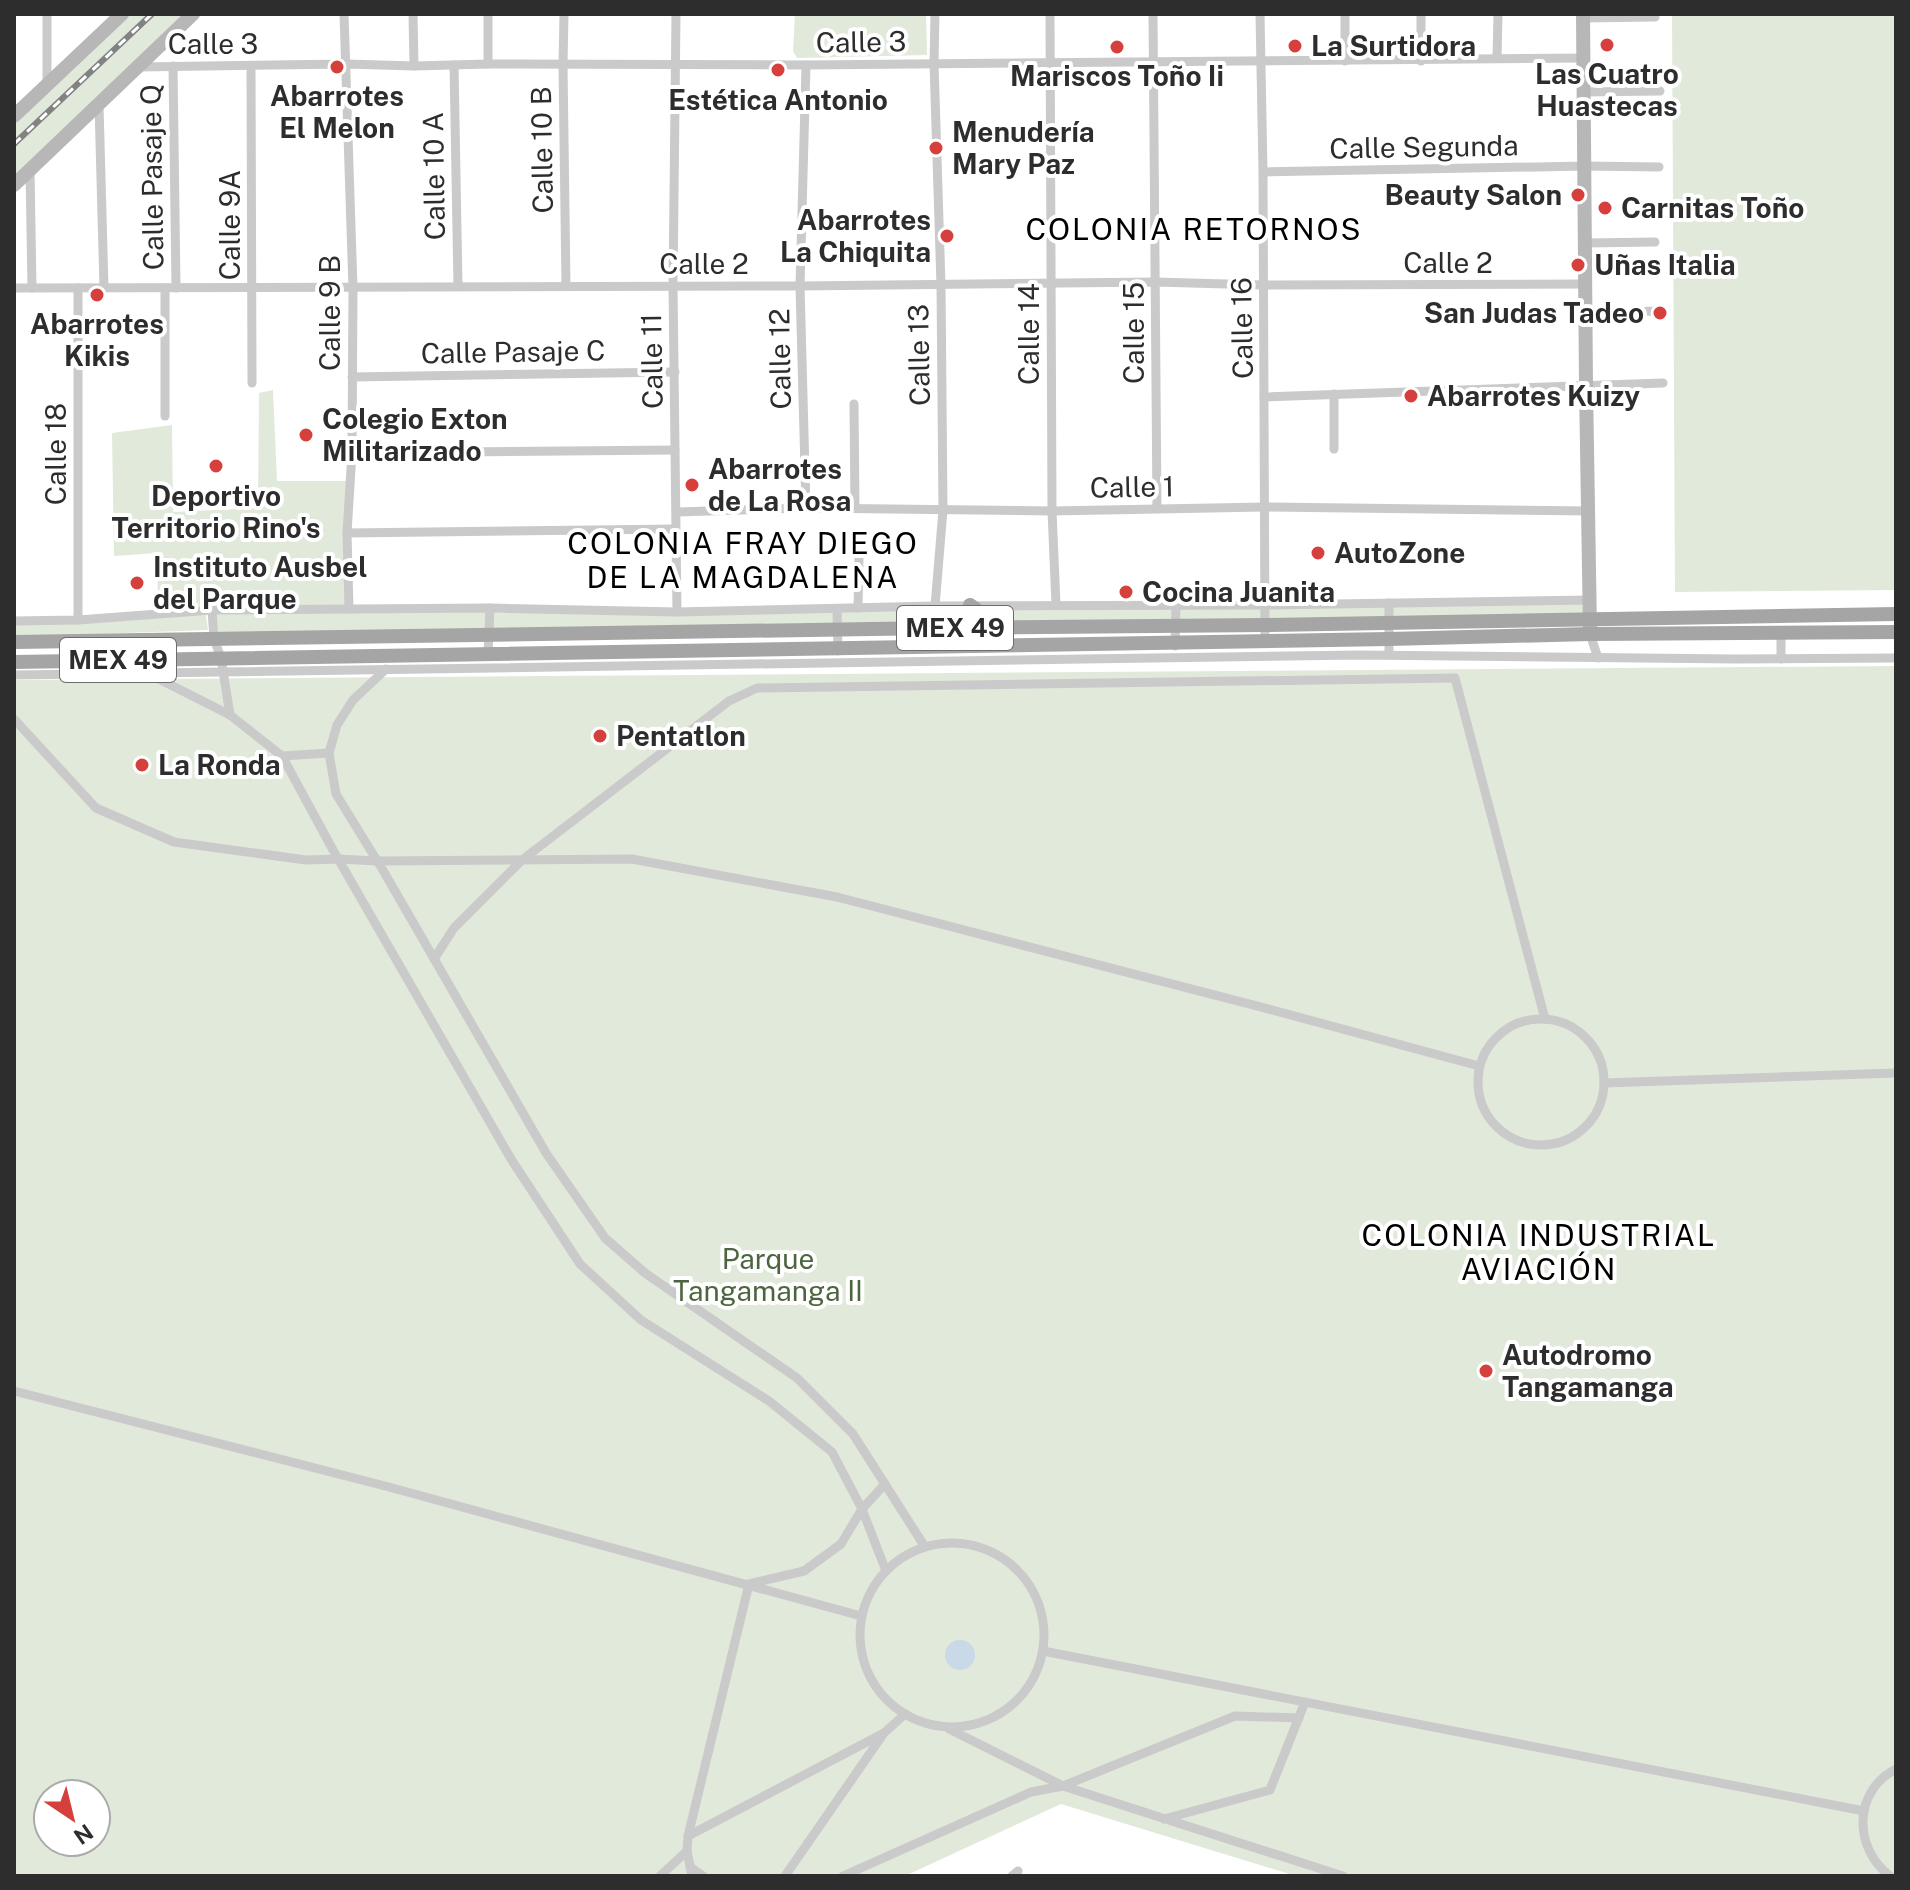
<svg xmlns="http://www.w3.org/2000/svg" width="1910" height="1890" font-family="'Public Sans',sans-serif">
<rect width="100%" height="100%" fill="#fff"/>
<!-- green -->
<g fill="#e1e9db" fill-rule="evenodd">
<path d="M123,14H188L14,180V117Z"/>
<path d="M795,14H926L927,55L797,58L793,51Z"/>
<path d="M1672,14H1896V590L1675,592Z"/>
<path d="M273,390L277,481H347L346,606H158L157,553L114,556L112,433L172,425L173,512L258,508L259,393Z"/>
<path d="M1584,603V615L999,622L981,609Z"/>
<path d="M938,609H968L986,622H939Z"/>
<path d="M834,610L833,623L493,629L494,613Z"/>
<path d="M931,610V622L841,625L840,611Z"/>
<path d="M490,611L486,629L218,633L216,614Z"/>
<path d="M206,615L208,630L14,637V619Z"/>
<path d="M1896,666V1876H1296L1061,1804L905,1876H14V680ZM48,1794H96V1842H48Z"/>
</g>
<!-- water -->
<circle fill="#c9d9e8" cx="960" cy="1655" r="15"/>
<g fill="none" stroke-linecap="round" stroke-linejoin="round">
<!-- minor -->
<g stroke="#cacaca" stroke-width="9">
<path d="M344,14L353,288L352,453L347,533L349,609"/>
<path d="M413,14L414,66"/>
<path d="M488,14V64"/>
<path d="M564,14L563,65L566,286"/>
<path d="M676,14L673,286L677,612"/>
<path d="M935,14L934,63L941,285L943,510L935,606V647"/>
<path d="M1050,14L1052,511L1056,605"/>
<path d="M1153,14L1157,508"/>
<path d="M1260,14L1263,172L1265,641"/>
<path d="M1345,14V61"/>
<path d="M1583,18L1655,17"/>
<path d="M1497,58L1498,14"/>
<path d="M1421,61V14"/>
<path d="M454,65L458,286"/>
<path d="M806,65L800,286L806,508"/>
<path d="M173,66L176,288"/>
<path d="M251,66L252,383"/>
<path d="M139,67L347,64L414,66L488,64L806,65L1584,58"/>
<path d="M47,87V14"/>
<path d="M1584,92L1660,91"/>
<path d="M99,105L104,288"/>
<path d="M30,170L32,288"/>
<path d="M1263,172L1585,166L1659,167"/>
<path d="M1586,243L1655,242"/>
<path d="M14,288L800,286L1155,282L1263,285L1586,284"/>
<path d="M78,288V620"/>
<path d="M165,288V416"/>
<path d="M1587,313L1660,311"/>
<path d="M352,377L675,372"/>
<path d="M1334,394V449"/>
<path d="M1264,397L1663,383"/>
<path d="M854,404L855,508"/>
<path d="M352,453L675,450"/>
<path d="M677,512L806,508L1052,511L1264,507L1589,511"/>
<path d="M347,533L675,529"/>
<path d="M858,608L859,557"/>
<path d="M837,609L838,651"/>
<path d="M212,610L214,639L221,658L230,715"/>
<path d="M14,621L78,620L212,610L490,608L677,612L935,606L1264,605L1590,600"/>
<path d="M1781,633V659"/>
<path d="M1590,634L1598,658"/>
<path d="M1175,646L1176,605"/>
<path d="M488,655L490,608"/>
<path d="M1389,655V603"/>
<path d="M386,669L353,700L337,725L329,753L336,794L384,872L546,1153L605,1238L645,1273L797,1378L853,1434L925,1547"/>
<path d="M14,675L1360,655L1735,659L1896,658"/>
<path d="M153,676L230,715L282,756L333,850L511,1159L580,1264L641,1320L769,1401L832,1452L862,1509L886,1571"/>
<path d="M14,719L96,808L174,842L306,860L338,859L377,861L632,859L837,897L1276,1011L1479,1066"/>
<path d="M282,756L329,753"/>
<path d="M434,959L454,928L522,860L729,701L757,688L1455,678L1545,1019"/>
<circle cx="1541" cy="1082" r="63"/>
<path d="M1604,1083L1896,1073"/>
<path d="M14,1391L389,1487L861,1616"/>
<circle cx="952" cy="1635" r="92"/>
<path d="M1043,1651L1864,1811"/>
<path d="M949,1729L1063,1786L1235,1716L1299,1718"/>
<path d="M1164,1819L1270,1790L1305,1702"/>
<path d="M688,1836L884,1733"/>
<path d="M690,1867L703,1876"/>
<path d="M660,1876L687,1851"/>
<path d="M692,1876L687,1851L688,1836L749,1584L804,1571L841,1544L862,1509L885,1484"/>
<path d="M785,1876L884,1733L904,1715"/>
<path d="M843,1876L1031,1792L1063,1786L1343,1876"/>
<path d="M1012,1876L1018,1871"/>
<path d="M1890,1876C1853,1848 1853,1791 1896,1769"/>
</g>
<!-- secondary -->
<g stroke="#b7b7b7" stroke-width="14">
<path d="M1583,14L1586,386L1590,630"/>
<path d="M14,116L122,14"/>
<path d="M14,185L193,14"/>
</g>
<!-- primary -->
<g stroke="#a5a5a5" stroke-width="14">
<path d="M970,605L1000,627"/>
<path d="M14,642L935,628L1265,625L1896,614"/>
<path d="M14,662L1389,639L1590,634L1896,632"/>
</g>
<defs>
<path id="rail" d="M14,144L152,14"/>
</defs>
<!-- rail casing -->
<use href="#rail" stroke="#828282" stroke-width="6"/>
<!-- rail -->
<use href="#rail" stroke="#fff" stroke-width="3" stroke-dasharray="9" stroke-linecap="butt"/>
</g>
<!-- markers -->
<g fill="#d6403c" stroke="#fff" stroke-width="3">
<circle cx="1607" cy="45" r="8"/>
<circle cx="1295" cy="46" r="8"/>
<circle cx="1117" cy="47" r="8"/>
<circle cx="337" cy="67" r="8"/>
<circle cx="778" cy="70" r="8"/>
<circle cx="936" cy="148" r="8"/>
<circle cx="1578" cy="195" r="8"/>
<circle cx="1605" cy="208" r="8"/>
<circle cx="947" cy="236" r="8"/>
<circle cx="1578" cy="265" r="8"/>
<circle cx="97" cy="295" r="8"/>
<circle cx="1660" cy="313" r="8"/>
<circle cx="1411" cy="396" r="8"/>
<circle cx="306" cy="435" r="8"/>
<circle cx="216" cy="466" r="8"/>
<circle cx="692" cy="485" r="8"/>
<circle cx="1318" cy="553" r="8"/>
<circle cx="137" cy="583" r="8"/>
<circle cx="1126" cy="592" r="8"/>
<circle cx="600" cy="736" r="8"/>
<circle cx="142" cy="765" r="8"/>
<circle cx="1486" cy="1371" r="8"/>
</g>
<g text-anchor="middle" stroke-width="8" stroke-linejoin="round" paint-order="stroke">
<!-- shield labels -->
<g fill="#fff" stroke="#6c6c6c" stroke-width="2">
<rect x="897" y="606" width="116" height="44" rx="6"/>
<rect x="60" y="638" width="116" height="44" rx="6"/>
</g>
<g font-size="26" font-weight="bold" fill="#2d2d2d">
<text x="955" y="637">MEX 49</text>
<text x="118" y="669">MEX 49</text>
</g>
<!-- street labels -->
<g font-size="28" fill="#2d2d2d" stroke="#fff">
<text transform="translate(861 42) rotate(-1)" y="10">Calle 3</text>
<text x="213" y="54">Calle 3</text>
<text transform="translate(1424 147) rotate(-1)" y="10">Calle Segunda</text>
<text transform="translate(542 150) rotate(-91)" y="10">Calle 10 B</text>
<text transform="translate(434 176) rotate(-91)" y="10">Calle 10 A</text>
<text transform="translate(152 177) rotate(-91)" y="10">Calle Pasaje Q</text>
<text transform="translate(230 225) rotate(-90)" y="10">Calle 9A</text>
<text x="1448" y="273">Calle 2</text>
<text x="704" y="274">Calle 2</text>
<text transform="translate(330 313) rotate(-90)" y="10">Calle 9 B</text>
<text transform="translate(1242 328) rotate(-91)" y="10">Calle 16</text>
<text transform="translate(1134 333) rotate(-90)" y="10">Calle 15</text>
<text transform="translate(1029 334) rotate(-90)" y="10">Calle 14</text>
<text transform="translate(513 352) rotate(-1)" y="10">Calle Pasaje C</text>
<text transform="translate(919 355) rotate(-91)" y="10">Calle 13</text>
<text transform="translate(780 359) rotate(-91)" y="10">Calle 12</text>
<text transform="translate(652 361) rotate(-91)" y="10">Calle 11</text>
<text transform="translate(56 454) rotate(-90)" y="10">Calle 18</text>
<text transform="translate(1132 487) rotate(-1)" y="10">Calle 1</text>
</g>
<!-- poi labels -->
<g font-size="28" font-weight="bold" fill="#2d2d2d" stroke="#fff" text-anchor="start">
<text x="1311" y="56">La Surtidora</text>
<text x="1607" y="84" text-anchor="middle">Las Cuatro<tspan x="1607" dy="32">Huastecas</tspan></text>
<text x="1117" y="86" text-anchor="middle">Mariscos Toño Ii</text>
<text x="337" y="106" text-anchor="middle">Abarrotes<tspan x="337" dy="32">El Melon</tspan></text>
<text x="778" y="110" text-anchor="middle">Estética Antonio</text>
<text x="952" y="142">Menudería<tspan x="952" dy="32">Mary Paz</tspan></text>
<text x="1562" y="205" text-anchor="end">Beauty Salon</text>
<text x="1621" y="218">Carnitas Toño</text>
<text x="931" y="230" text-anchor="end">Abarrotes<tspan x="931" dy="32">La Chiquita</tspan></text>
<text x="1594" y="275">Uñas Italia</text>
<text x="1644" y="323" text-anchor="end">San Judas Tadeo</text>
<text x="97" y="334" text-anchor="middle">Abarrotes<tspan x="97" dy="32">Kikis</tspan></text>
<text x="1427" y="406">Abarrotes Kuizy</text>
<text x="322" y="429">Colegio Exton<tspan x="322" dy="32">Militarizado</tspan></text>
<text x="708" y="479">Abarrotes<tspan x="708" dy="32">de La Rosa</tspan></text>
<text x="216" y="506" text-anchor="middle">Deportivo<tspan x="216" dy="32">Territorio Rino's</tspan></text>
<text x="1334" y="563">AutoZone</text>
<text x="153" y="577">Instituto Ausbel<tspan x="153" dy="32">del Parque</tspan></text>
<text x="1142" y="602">Cocina Juanita</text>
<text x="616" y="746">Pentatlon</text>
<text x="158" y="775">La Ronda</text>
<text x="1502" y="1365">Autodromo<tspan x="1502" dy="32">Tangamanga</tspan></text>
</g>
<!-- park labels -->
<g font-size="28" fill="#4c653e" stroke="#fff">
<text x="768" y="1269">Parque<tspan x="768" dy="32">Tangamanga II</tspan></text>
</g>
<!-- neighbourhood labels -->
<g font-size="30" letter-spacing="2" fill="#000" stroke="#fff">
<text x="1194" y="240">COLONIA RETORNOS</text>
<text x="743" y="554">COLONIA FRAY DIEGO<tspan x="743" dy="34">DE LA MAGDALENA</tspan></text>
<text x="1539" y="1246">COLONIA INDUSTRIAL<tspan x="1539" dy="34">AVIACIÓN</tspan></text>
</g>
</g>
<!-- border -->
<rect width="1910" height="1890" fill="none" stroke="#2d2d2d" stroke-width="32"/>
<!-- north arrow -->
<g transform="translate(72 1818) rotate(145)"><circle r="38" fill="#ffffff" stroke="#ababab" stroke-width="2"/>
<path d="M0-6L14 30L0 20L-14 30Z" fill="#d6403c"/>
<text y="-12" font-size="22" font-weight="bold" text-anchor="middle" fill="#2d2d2d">N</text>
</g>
</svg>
